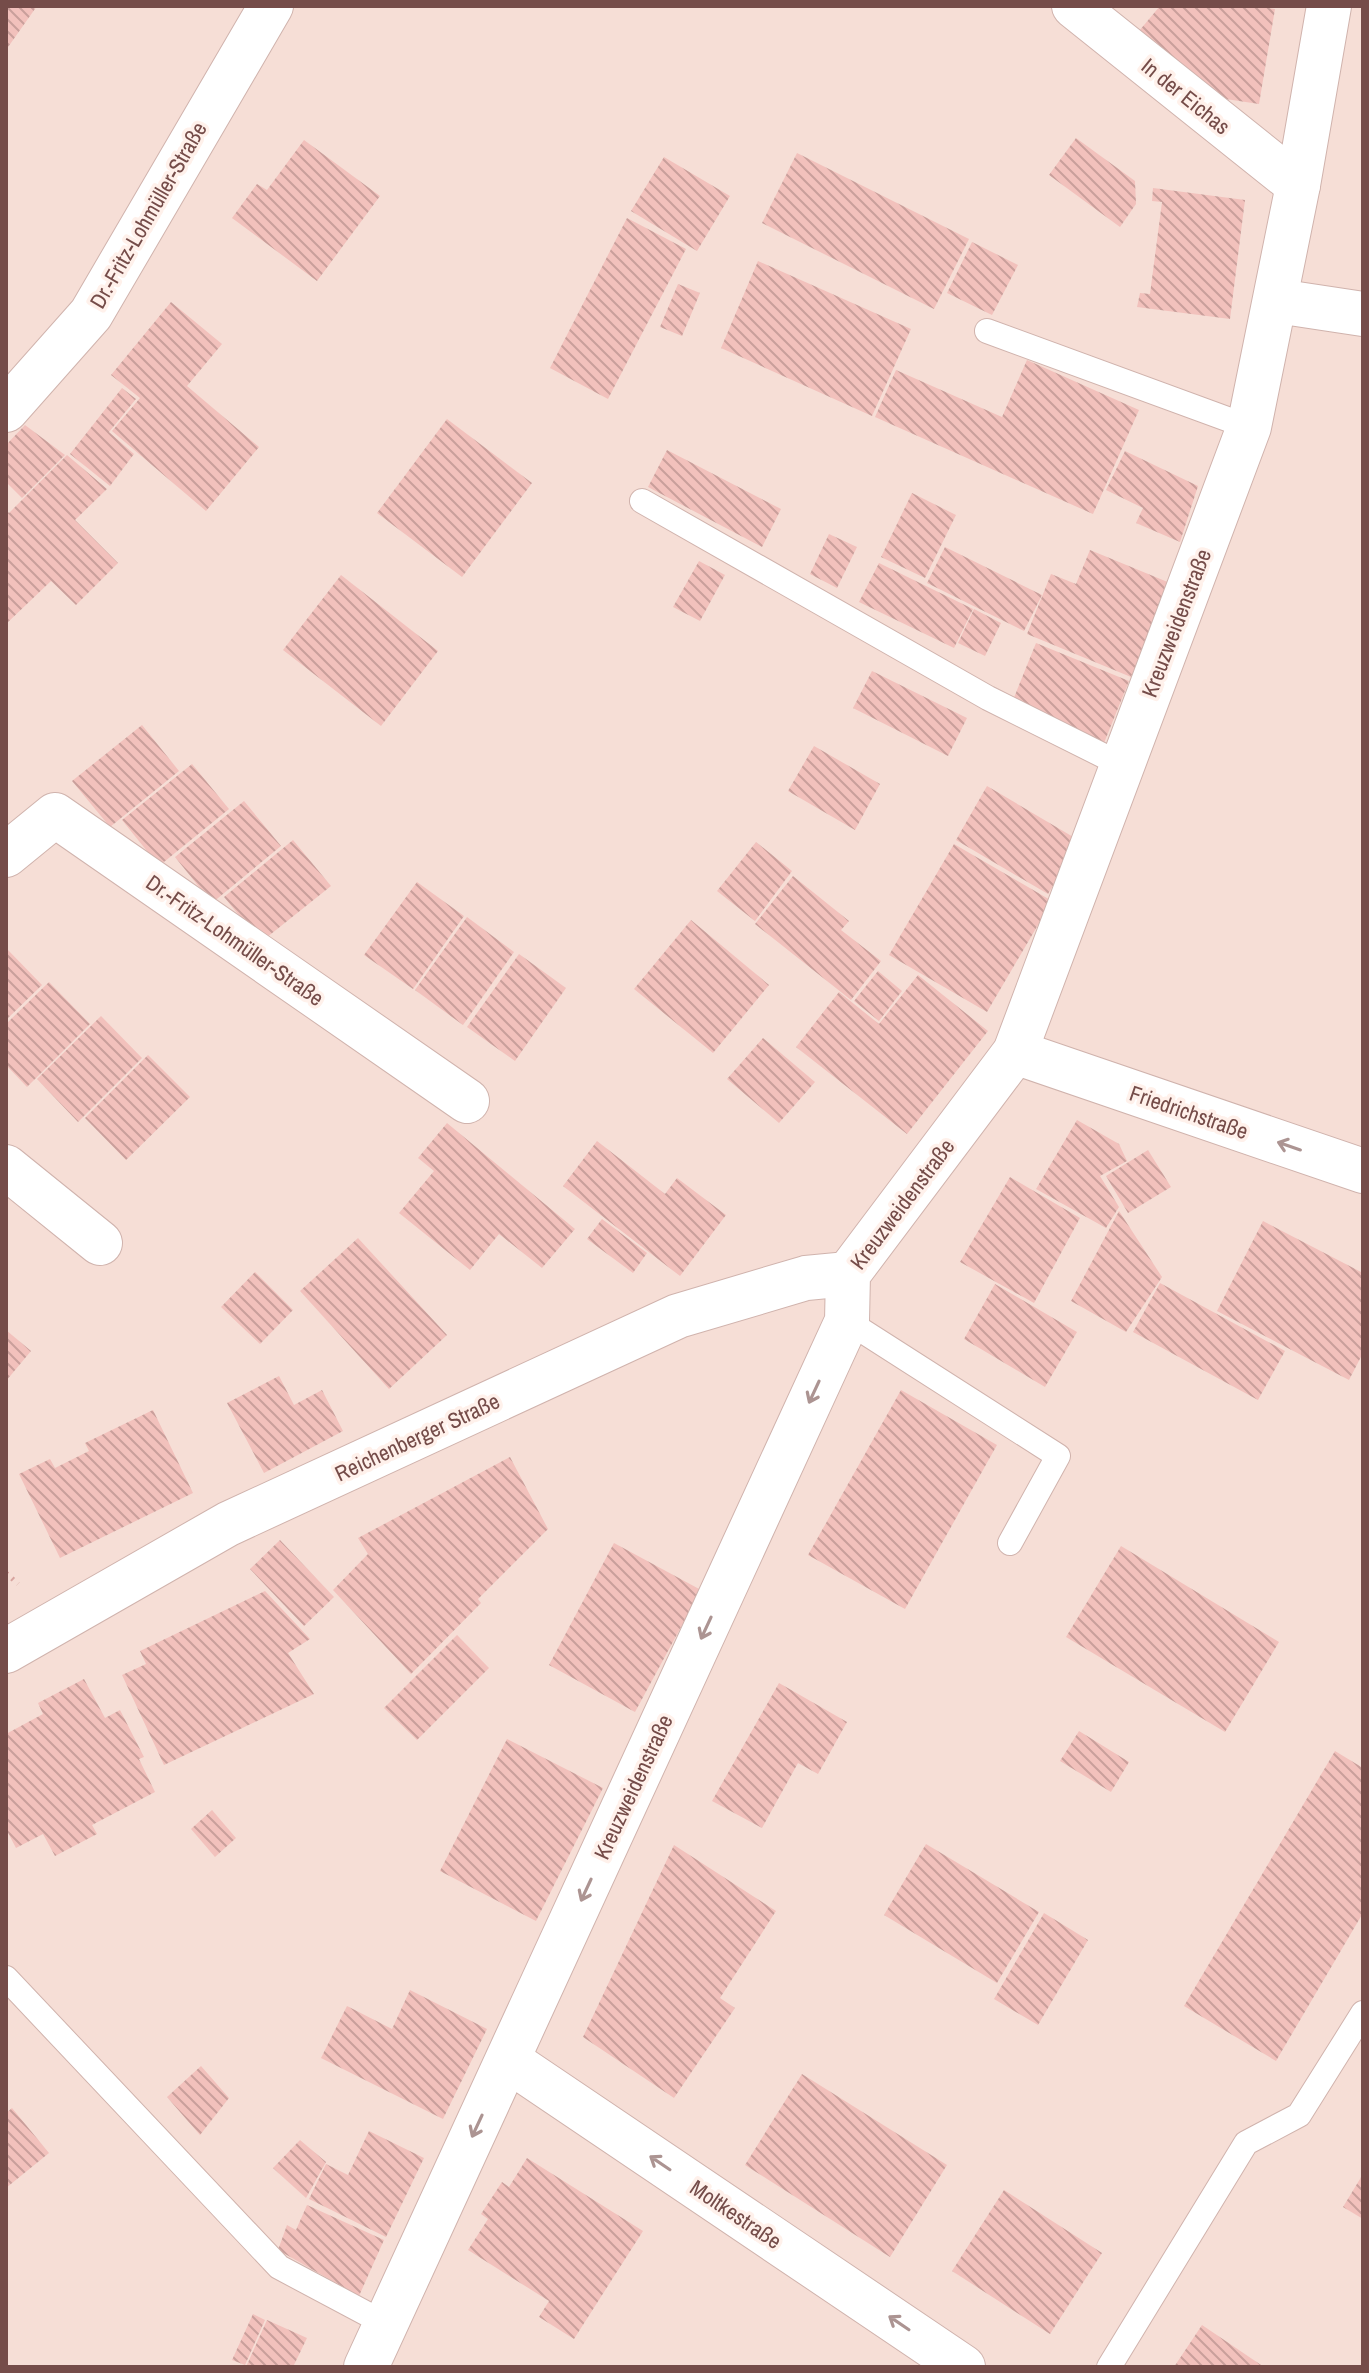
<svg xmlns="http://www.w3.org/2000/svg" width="1369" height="2373" font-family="'Archivo Narrow',sans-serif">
<defs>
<pattern id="building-back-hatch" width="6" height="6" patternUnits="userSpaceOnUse" patternTransform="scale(2)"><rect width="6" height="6" fill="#f2c1bc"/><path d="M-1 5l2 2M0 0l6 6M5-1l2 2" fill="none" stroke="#c99f9b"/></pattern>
</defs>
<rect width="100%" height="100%" fill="#fcece4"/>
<!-- residential -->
<rect fill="#f6ded6" x="6" y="6" width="1357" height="2361"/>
<!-- building -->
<g fill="url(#building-back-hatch)">
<path d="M6,6H37L6,50Z"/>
<path d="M1160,6H1256L1275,9L1259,104L1199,95L1134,37Z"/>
<path d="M1076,138L1135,181L1136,204L1120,227L1049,175Z"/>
<path d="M304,140L380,196L317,281L232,218L257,184L267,190Z"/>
<path d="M797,153L969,239L934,309L762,223Z"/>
<path d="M664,157L730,196L697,251L631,211Z"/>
<path d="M1153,188L1245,200L1230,319L1137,307L1140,293L1150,294L1162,202L1152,201Z"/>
<path d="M627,218L686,249L608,399L550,368Z"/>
<path d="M972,242L1018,265L992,315L947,293Z"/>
<path d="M758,261L911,329L872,416L721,348Z"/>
<path d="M678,284L700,293L682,336L660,327Z"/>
<path d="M171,302L222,344L187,386L259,447L206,511L112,431L140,398L111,375Z"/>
<path d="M1027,360L1139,410L1093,514L875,417L896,370L1002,417Z"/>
<path d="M122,388L136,399L109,432L134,454L110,486L70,454Z"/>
<path d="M447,419L532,483L462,577L377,513Z"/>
<path d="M25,425L65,455L22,498L6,482V445Z"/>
<path d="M667,450L781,509L762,547L648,487Z"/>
<path d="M1125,451L1198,486L1180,542L1136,523L1143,508L1106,490Z"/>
<path d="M67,455L107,489L75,520L118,563L76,605L51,581L6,624V510L9,513Z"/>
<path d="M912,493L956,515L925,578L881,557Z"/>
<path d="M829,534L857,547L837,588L810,574Z"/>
<path d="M945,547L1042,595L1024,631L927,583Z"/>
<path d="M1090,550L1170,583L1131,677L1027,634L1051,574L1076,584Z"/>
<path d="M699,561L725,575L700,621L673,607Z"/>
<path d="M879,563L973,609L954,648L859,602Z"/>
<path d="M341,575L438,651L381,726L283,650Z"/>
<path d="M974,609L1001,623L985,656L958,643Z"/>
<path d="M1036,643L1129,681L1104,743L1011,705Z"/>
<path d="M872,671L967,718L948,756L853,708Z"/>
<path d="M142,725L179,771L110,827L72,781Z"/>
<path d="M814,746L880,784L855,830L788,791Z"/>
<path d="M192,764L229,809L159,866L122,820Z"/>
<path d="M987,786L1080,841L1048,894L956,840Z"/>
<path d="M244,801L281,846L212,903L175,857Z"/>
<path d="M293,840L331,886L261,942L224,897Z"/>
<path d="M756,842L792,871L755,921L717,891Z"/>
<path d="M954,844L1052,901L987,1012L889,955Z"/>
<path d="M793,876L849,921L841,930L881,961L851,1000L755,924Z"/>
<path d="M417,882L464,916L413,989L364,955Z"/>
<path d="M467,917L514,952L463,1025L415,990Z"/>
<path d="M691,920L769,985L713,1053L634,989Z"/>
<path d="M6,948L42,985L6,1020Z"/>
<path d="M519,954L566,988L515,1061L467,1027Z"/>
<path d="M878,971L902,991L879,1021L854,1001Z"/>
<path d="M918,975L988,1031L907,1134L796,1047L839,992L879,1024Z"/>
<path d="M49,982L90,1024L27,1087L6,1065V1024Z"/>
<path d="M101,1016L142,1058L78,1122L37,1079Z"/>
<path d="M763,1038L815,1082L779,1123L727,1079Z"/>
<path d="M148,1055L190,1097L126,1160L85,1118Z"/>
<path d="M1077,1120L1119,1144L1127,1161L1100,1176L1119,1207L1106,1228L1036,1189Z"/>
<path d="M447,1123L575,1229L542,1268L499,1234L470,1270L399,1213L434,1171L418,1158Z"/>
<path d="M597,1141L665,1194L677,1178L726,1215L680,1276L563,1186Z"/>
<path d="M1148,1150L1171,1187L1128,1213L1106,1176Z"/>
<path d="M1010,1177L1080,1218L1034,1303L960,1262Z"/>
<path d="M1119,1211L1162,1277L1126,1332L1071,1301Z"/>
<path d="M602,1219L647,1253L633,1273L587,1239Z"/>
<path d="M1263,1221L1363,1273V1353L1349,1380L1217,1311Z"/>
<path d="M358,1238L447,1335L389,1389L300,1291Z"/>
<path d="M255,1272L293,1310L260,1344L221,1307Z"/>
<path d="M1160,1283L1285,1351L1258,1400L1133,1332Z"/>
<path d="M995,1284L1077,1332L1045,1387L964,1339Z"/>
<path d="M6,1330L31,1351L6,1381Z"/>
<path d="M279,1376L294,1405L322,1390L343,1431L264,1473L227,1403Z"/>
<path d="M901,1390L997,1445L905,1609L808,1555Z"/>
<path d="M153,1410L193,1493L60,1558L19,1474L50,1459L55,1468L89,1451L85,1443Z"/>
<path d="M510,1457L548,1529L478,1599L481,1603L411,1674L333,1590L368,1554L358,1538Z"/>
<path d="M280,1540L334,1597L304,1626L250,1569Z"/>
<path d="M614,1543L701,1590L635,1712L549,1665Z"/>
<path d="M1121,1546L1279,1642L1225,1732L1066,1637Z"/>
<path d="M265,1591L310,1639L288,1653L314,1694L164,1765L122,1675L146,1664L140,1651Z"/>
<path d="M457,1635L489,1668L417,1740L384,1708Z"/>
<path d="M84,1679L105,1718L120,1710L144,1757L139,1759L155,1792L92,1825L97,1834L55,1856L43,1834L16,1848L6,1829V1734L43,1714L38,1703Z"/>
<path d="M779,1683L847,1722L818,1774L798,1763L762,1828L712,1801Z"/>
<path d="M1079,1731L1129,1762L1111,1792L1060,1761Z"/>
<path d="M507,1739L603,1788L536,1921L440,1871Z"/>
<path d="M1335,1751L1363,1768V1913L1276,2061L1184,2006Z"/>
<path d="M212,1810L236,1838L215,1857L191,1829Z"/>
<path d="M926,1844L1039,1912L997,1983L884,1915Z"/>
<path d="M674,1845L776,1911L720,1998L735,2008L674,2098L583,2037Z"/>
<path d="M1044,1913L1088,1940L1038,2025L994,1999Z"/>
<path d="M410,1990L487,2029L443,2119L321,2058L347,2006L392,2029Z"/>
<path d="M201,2066L229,2098L200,2135L167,2097Z"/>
<path d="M802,2074L947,2165L890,2257L745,2165Z"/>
<path d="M12,2108L49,2153L6,2188V2113Z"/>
<path d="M369,2131L424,2158L386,2237L309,2199L326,2164L348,2175Z"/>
<path d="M300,2140L326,2162L306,2198L273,2168Z"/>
<path d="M527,2158L643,2231L574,2339L539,2317L549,2301L468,2250L488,2219L481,2214L502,2182L509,2187Z"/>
<path d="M1363,2174V2219L1343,2207Z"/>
<path d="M1004,2190L1102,2253L1050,2334L952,2271Z"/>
<path d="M307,2205L384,2240L359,2296L278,2250L287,2225L296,2230Z"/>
<path d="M253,2314L265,2320L245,2365L232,2360Z"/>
<path d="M267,2320L307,2338L293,2367H246Z"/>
<path d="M1202,2325L1264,2367H1174Z"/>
</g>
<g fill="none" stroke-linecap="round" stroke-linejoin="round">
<defs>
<g id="service">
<path d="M987,331L1249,427"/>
<path d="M642,501L988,698L1122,765"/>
<path d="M847,1321L1058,1456L1010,1543"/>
<path d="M6,1978L279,2267L386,2324"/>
<path d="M1109,2367L1246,2143L1299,2115L1363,2013"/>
</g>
<g id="minor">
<path d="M1074,6L1298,185"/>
<path d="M1277,301L1363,314"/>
<path d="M6,410L91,314L271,6"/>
<path d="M6,855L55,815L467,1101"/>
<path d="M1015,1052L1363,1171"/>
<path d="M6,1167L100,1243"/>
<path d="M6,1651L228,1524L678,1316L806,1278L848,1274"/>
<path d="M508,2060L963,2367"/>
<path d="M366,2367L847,1321L848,1274L1015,1052L1249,427L1298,185L1329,6"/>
</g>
</defs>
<!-- service casing -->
<use href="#service" stroke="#d0b3ad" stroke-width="26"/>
<!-- minor casing -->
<use href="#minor" stroke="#d0b3ad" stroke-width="46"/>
<!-- path -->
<path stroke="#d7a49f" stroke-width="5" stroke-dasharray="2 6" stroke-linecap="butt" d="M6,1573L18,1584"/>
<!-- service -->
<use href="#service" stroke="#fff" stroke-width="24"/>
<!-- minor -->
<use href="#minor" stroke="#fff" stroke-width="44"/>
</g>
<!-- one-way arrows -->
<defs><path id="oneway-shaft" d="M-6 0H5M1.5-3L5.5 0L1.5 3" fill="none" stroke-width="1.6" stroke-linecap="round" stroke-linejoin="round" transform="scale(2)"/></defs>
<g stroke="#ac9492">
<use href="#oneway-shaft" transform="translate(1289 1146) rotate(-161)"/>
<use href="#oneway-shaft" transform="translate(814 1392) rotate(115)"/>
<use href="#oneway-shaft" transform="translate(706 1628) rotate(115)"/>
<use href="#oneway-shaft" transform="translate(586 1890) rotate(115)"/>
<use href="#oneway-shaft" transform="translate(477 2126) rotate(115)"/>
<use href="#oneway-shaft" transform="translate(660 2163) rotate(-146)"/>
<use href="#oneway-shaft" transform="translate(899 2323) rotate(-146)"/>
</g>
<g text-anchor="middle" stroke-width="7" stroke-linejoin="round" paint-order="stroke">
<!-- street labels -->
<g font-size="22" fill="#754c49" stroke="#fff1eb">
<text transform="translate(1186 96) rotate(39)" y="8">In der Eichas</text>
<text transform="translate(148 215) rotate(-60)" y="8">Dr.-Fritz-Lohmüller-Straße</text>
<text transform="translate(1176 623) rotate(-69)" y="8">Kreuzweidenstraße</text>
<text transform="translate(235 940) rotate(35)" y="8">Dr.-Fritz-Lohmüller-Straße</text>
<text transform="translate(1189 1112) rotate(19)" y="8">Friedrichstraße</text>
<text transform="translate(902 1204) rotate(-53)" y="8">Kreuzweidenstraße</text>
<text transform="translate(417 1437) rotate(-25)" y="8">Reichenberger Straße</text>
<text transform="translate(633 1787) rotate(-65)" y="8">Kreuzweidenstraße</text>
<text transform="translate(736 2214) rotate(34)" y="8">Moltkestraße</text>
</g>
</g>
<!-- border -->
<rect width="1369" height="2373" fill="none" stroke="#754c49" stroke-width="16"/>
</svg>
